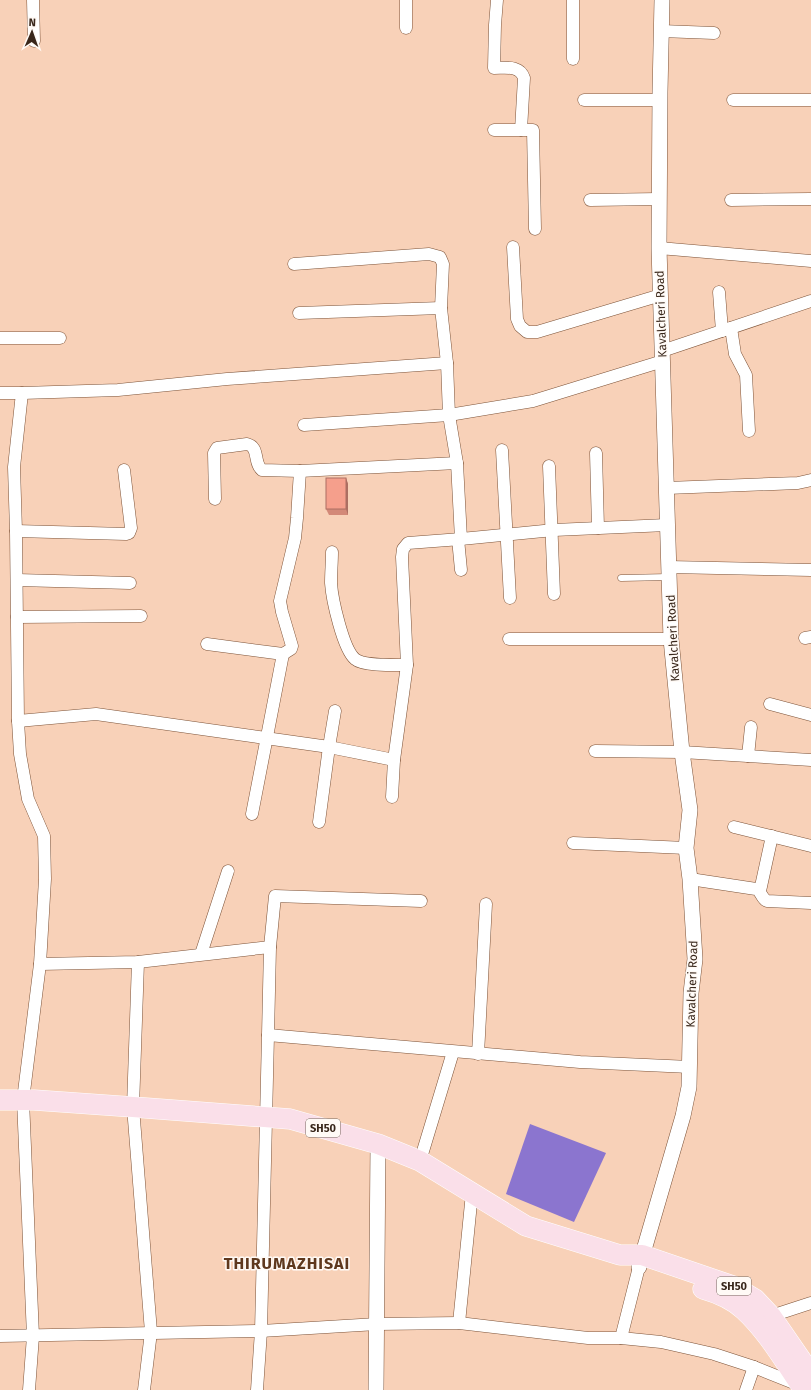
<svg xmlns="http://www.w3.org/2000/svg" width="811" height="1390" font-family="'Fira Sans',sans-serif">
<rect width="100%" height="100%" fill="#f8d1b8"/>
<!-- water -->
<path fill="#8b75cf" d="M530,1124L606,1153L574,1222L506,1194Z"/>
<g fill="none" stroke-linecap="round" stroke-linejoin="round">
<defs>
<path id="service" d="M621,578L669,577"/>
<g id="minor">
<path d="M33,0L34,41"/>
<path d="M406,0V28"/>
<path d="M497,0L495,25L494,68C506,68 520,65 524,78L521,130"/>
<path d="M573,0V59"/>
<path d="M661,31L714,33"/>
<path d="M584,100H660"/>
<path d="M733,100H811"/>
<path d="M494,130H533L535,229"/>
<path d="M590,200L659,199"/>
<path d="M731,200L811,199"/>
<path d="M513,247L517,319L520,326L527,332H537L661,295"/>
<path d="M659,248L811,261"/>
<path d="M294,264L429,254L440,257L443,264L441,308L447,363L449,415L457,463L461,539L408,543L403,549L402,557L407,665L394,760L392,797"/>
<path d="M719,292L722,331"/>
<path d="M299,313L441,308"/>
<path d="M731,328L735,354L746,375L749,431"/>
<path d="M0,338H60"/>
<path d="M662,351L811,301"/>
<path d="M0,393H22L14,467L16,531L18,721L20,754L28,799L44,836L45,879L40,964L138,962L270,947L275,896L421,901"/>
<path d="M22,393L118,390L227,379L447,363"/>
<path d="M304,425L449,415L533,401L663,361"/>
<path d="M502,450L510,598"/>
<path d="M596,453L598,528"/>
<path d="M549,466L554,594"/>
<path d="M667,488L798,483L811,480"/>
<path d="M215,499L214,453L217,448L247,444C260,447 253,463 262,470L300,471"/>
<path d="M16,531L126,534L129,533L131,528L124,470"/>
<path d="M458,539L461,570"/>
<path d="M461,539L554,530L667,525"/>
<path d="M332,552C332,562 331,573 331,583C332,599 343,649 355,659C363,666 395,665 407,665"/>
<path d="M669,567L811,570"/>
<path d="M17,580L130,583"/>
<path d="M17,617L141,616"/>
<path d="M805,638L811,637"/>
<path d="M509,639H671"/>
<path d="M207,644L283,654L252,814"/>
<path d="M283,654L291,649L292,646L282,612L280,601L295,538L297,518L300,471L457,463"/>
<path d="M770,704L811,715"/>
<path d="M18,721L96,714L329,747L394,760"/>
<path d="M595,751L682,752L811,760"/>
<path d="M748,756L751,727"/>
<path d="M319,822L329,747L335,711"/>
<path d="M734,827L811,846"/>
<path d="M573,843L686,848"/>
<path d="M690,879L756,889C762,892 761,898 767,901L811,903"/>
<path d="M760,891L772,836"/>
<path d="M270,947L268,1035L580,1062L690,1067"/>
<path d="M201,954L228,871"/>
<path d="M138,962L133,1107L151,1332L144,1390"/>
<path d="M478,1054L486,904"/>
<path d="M420,1161L453,1052"/>
<path d="M765,1318L811,1303"/>
<path d="M459,1323L472,1193"/>
<path d="M0,1336L261,1331L377,1324L459,1323L588,1338H621L661,1342L714,1354L754,1367L799,1385"/>
<path d="M621,1338L639,1267"/>
<path d="M29,1390L33,1336L23,1100L40,964"/>
<path d="M257,1390L261,1331L268,1035"/>
<path d="M746,1390L754,1367"/>
</g>
<g id="tertiary">
<path d="M639,1267L683,1116L689,1087L691,993L695,959L690,879L686,848L690,810L682,752L671,639L659,248L660,92L662,0"/>
<path d="M376,1390L378,1144"/>
</g>
<g id="primary">
<path d="M0,1100H34L133,1107L290,1119L378,1144L420,1161L526,1226L620,1255H642L733,1286L755,1299L771,1316L811,1374"/>
<path d="M703,1289C717,1293 733,1300 744,1310C768,1332 786,1364 804,1390"/>
</g>
</defs>
<!-- service casing -->
<use href="#service" stroke="#7d5338" stroke-width="7"/>
<!-- minor casing -->
<use href="#minor" stroke="#7d5338" stroke-width="13"/>
<!-- tertiary casing -->
<use href="#tertiary" stroke="#7d5338" stroke-width="16"/>
<!-- primary casing -->
<use href="#primary" stroke="#fff" stroke-width="21"/>
<!-- service -->
<use href="#service" stroke="#fff" stroke-width="6"/>
<!-- minor -->
<use href="#minor" stroke="#fff" stroke-width="12"/>
<!-- tertiary -->
<use href="#tertiary" stroke="#fff" stroke-width="15"/>
<!-- primary -->
<use href="#primary" stroke="#fadfe9" stroke-width="20"/>
</g>
<!-- wall -->
<path fill="#d38978" d="M346,478L348,484V515H329L326,509Z"/>
<!-- shaded-wall -->
<path fill="#ac6f62" d="M346,478L348,484V515L346,509Z"/>
<!-- building -->
<rect fill="#f59f8c" stroke="#ac6f62" x="326" y="478" width="20" height="31"/>
<g text-anchor="middle" stroke-width="3" stroke-linejoin="round" paint-order="stroke">
<!-- shield labels -->
<g fill="#fffaf6" stroke="#74665d" stroke-width="1">
<rect x="306" y="1119" width="34" height="18" rx="3"/>
<rect x="717" y="1277" width="34" height="18" rx="3"/>
</g>
<g font-size="11" font-weight="bold" fill="#39271b">
<text x="323" y="1132">SH50</text>
<text x="734" y="1290">SH50</text>
</g>
<!-- street labels -->
<g font-size="12" fill="#39271b" stroke="#fffaf6">
<text transform="translate(661 314) rotate(-92)" y="4">Kavalcheri Road</text>
<text transform="translate(673 638) rotate(-93)" y="4">Kavalcheri Road</text>
<text transform="translate(692 984) rotate(-88)" y="4">Kavalcheri Road</text>
</g>
<!-- district labels -->
<g font-size="16" font-weight="bold" letter-spacing="1" fill="#5f381d" stroke="#fffaf6">
<text x="287" y="1269">THIRUMAZHISAI</text>
</g>
</g>
<!-- north arrow -->
<g transform="translate(32 32) rotate(2)" stroke="#fffaf6" stroke-width="3" paint-order="stroke">
<path d="M0-3L7 15L0 10L-7 15Z" fill="#39271b"/>
<text y="-6" font-size="11" font-weight="bold" text-anchor="middle" fill="#39271b">N</text>
</g>
</svg>
